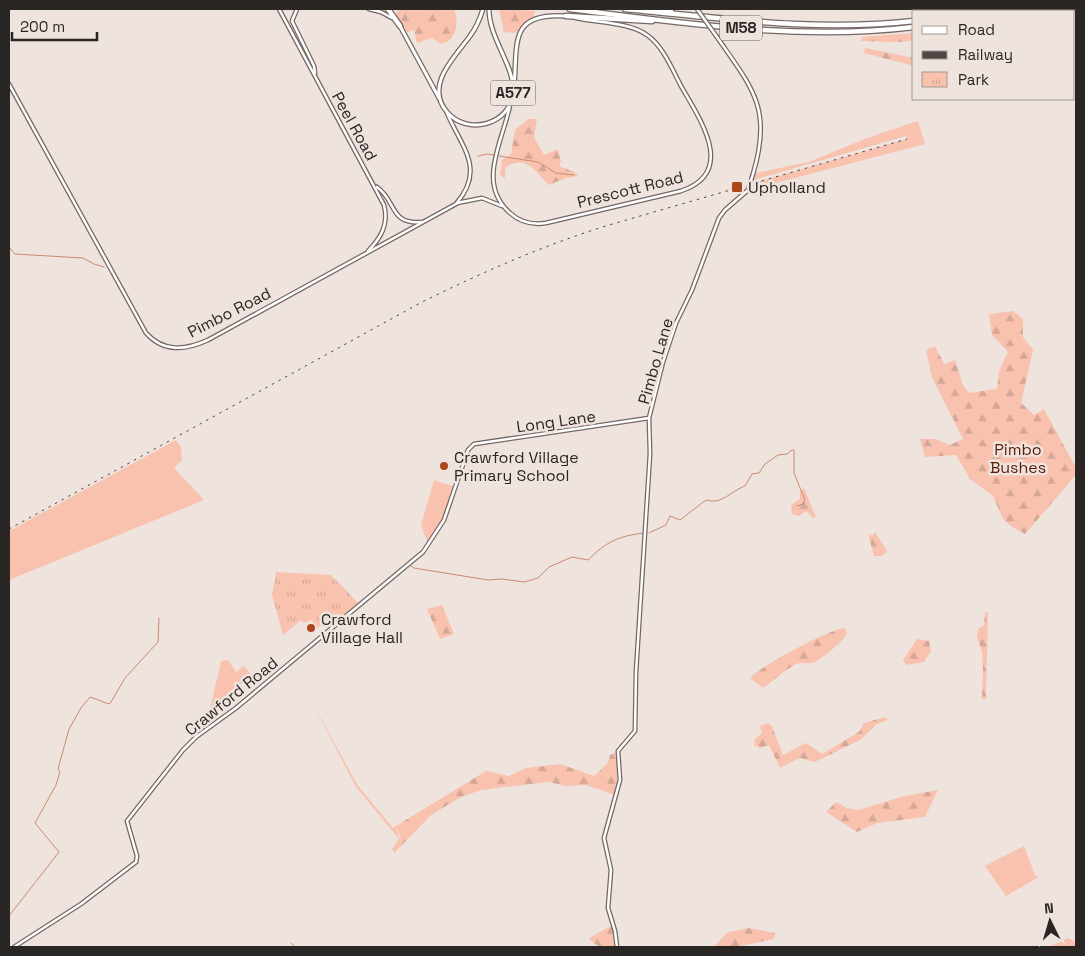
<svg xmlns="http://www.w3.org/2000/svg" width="1085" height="956" font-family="'Space Grotesk',sans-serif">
<defs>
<pattern id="forest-firs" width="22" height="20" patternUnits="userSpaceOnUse" patternTransform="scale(1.25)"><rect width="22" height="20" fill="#f8c2ae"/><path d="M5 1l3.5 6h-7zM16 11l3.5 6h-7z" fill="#d5a796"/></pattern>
<pattern id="park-tufts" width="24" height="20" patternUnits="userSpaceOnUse" patternTransform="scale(1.25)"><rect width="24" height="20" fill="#f8c2ae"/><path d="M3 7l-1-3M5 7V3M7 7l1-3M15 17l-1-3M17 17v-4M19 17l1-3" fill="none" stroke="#d5a796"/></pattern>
</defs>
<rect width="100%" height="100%" fill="#efe3de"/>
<!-- green -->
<g fill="#f8c2ae">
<path d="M918,121L925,144L749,190L751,184L907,139L906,136L753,180L756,173L809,162L867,138Z"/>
<path d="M176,440L181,447L182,460L174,468L204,500L9,580V531Z"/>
<path d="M434,480L455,487L443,520L428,544L421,525Z"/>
<path d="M228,660L236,672L244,666L252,675L212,707L219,721L205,731L221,661Z"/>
<path d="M309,697L358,786L393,828L396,826L399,839L356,787Z"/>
<path d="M1024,846L1035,875L1039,877L1006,896L985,866Z"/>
<path d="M1068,938L1076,942V947H1049Z"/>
</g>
<!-- forest -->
<g fill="url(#forest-firs)">
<path d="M398,9H454C459,22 458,40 441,44L432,38L417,43L414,30L407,32L396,17Z"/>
<path d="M499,9L535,11L533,17L525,22L516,33L504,32Z"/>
<path d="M914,33V40C896,44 879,41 861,41L862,37Z"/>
<path d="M865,48L914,58V66L864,53Z"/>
<path d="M528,119H537L534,137L544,155L558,149L561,161L559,166L574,172L578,176L566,178L549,185C535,172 527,153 505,168V178L500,175L502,160L511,154L515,130Z"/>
<path d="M1013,311L1023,319V337L1033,350L1021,403L1034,415L1044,409L1076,468V475L1025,534L1012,527L1003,519L993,496L970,479L956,455L925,457L920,439H935L950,445L963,439L932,377L926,350L935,346L944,364L955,360L963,385L969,393L997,389L999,371L1008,352L992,335L989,314Z"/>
<path d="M804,488L816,517L813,518L806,511L799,516L792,514L791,505L800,499V491Z"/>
<path d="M875,532L887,551L882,556H874L868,534L872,536Z"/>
<path d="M442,605L454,634L440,639L427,609Z"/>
<path d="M985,612H988L986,699H982L983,670L982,652L977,637L978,629L984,625Z"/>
<path d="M845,628L847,633C846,639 819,662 812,663C806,664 802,662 796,664C785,670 774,680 763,688L750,678C762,665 828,630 845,628Z"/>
<path d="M917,639L929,641L931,651L924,662L906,665L903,660Z"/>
<path d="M885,717L888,720L877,724L860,740L815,762L800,758L780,768L769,745L760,748L754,745L755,739L762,733L760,726L768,723L772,726L783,755L806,743L822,754L859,732L864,723Z"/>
<path d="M617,752V790L615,795L586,785L565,786L549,782L481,790L461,797L431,815L394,853L392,849L400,837L396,826L486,771L509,776L526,768L560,764L594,776L608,763L610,755Z"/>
<path d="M938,790L925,817L877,823L857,832L826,812L836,802L847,808L859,810L901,797Z"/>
<path d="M613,925L615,947C604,947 596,948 589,938Z"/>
<path d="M749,928L775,933L774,939L735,947H714L728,932Z"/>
</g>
<!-- park -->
<path fill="url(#park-tufts)" d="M276,572L331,575L359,604L329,629L324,623L317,628L311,620L305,623L301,620L283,635L272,595Z"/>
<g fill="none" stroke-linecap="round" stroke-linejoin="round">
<!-- stream -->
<g stroke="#cb8a72" stroke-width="1">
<path d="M478,156L487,154L494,155"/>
<path d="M499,156L538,162L556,173L574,175"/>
<path d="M9,247L15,254L83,258L94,264L104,267"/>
<path d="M649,533L666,525L670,516L680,520L706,500C722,505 731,491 745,486L752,474L759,473L765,464L778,455L787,454L792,450H794V473L805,500L803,504L797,506"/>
<path d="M411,566L414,568L488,580L502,579L524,582L538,578L549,567L572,557L588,560C606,542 618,536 644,533"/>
<path d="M9,916L59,852L35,823L56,785L60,772L58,769L69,729L81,708L90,697L109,704L111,702L125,678L158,642L159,618"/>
<path d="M291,943L295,947"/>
</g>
<defs>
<g id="tertiary">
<path d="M279,9L384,205C389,224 381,238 368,251"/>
<path d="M297,9L292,21L314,66L315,73"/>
<path d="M369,9L381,12L392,18"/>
<path d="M717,37C752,88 773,108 753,174"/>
<path d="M9,84L146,333C164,353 186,350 208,340L456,204C486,169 462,148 447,113"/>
<path d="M510,105C503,141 476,183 510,213C520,222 533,225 546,223L681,191C738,172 699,118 681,86C672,69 663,46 647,35C629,22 598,23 576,18"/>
<path d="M377,187C397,201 389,225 422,222"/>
<path d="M457,203L482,198L502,206"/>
<path d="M14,947L81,904L136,862L137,856L127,821L183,750L196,737L236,708L423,552L444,520L468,450L474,444L649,418"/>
<path d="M617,947L615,931L608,908L611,870L604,838L620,780L618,751L635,731L636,672L650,454L649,418L663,362L676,323L692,290L719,218L725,210L748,190"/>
</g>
<g id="primary">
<path d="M483,9C480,19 476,28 470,36C455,57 424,85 447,112C467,136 511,125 513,92C515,66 489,39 489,9"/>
<path d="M400,26L439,98"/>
<path d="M514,86C518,44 508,12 566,16"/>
</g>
<g id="motorway">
<path d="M388,9L400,26"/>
<path d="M570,9C683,23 799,41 914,27"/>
<path d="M625,9C721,18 817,32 914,21"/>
<path d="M660,9L671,11"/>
<path d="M971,11L982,9"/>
<path d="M999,11L1008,9"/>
<path d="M566,16L652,21"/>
</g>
</defs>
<!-- tertiary casing -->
<use href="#tertiary" stroke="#736864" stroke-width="5"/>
<!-- primary casing -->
<use href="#primary" stroke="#736864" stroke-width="5.5"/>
<!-- motorway casing -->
<use href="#motorway" stroke="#736864" stroke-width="7"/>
<!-- tertiary -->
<use href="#tertiary" stroke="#fff" stroke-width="2.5"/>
<!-- primary -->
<use href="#primary" stroke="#fff" stroke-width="3"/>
<!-- motorway -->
<use href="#motorway" stroke="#fff" stroke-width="4.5"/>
<!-- rail -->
<path stroke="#4d4845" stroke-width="1" stroke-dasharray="2.5 5" stroke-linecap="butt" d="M9,529L422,302C483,272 544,245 609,225L907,139"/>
<defs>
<g id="tertiary-bridge">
<path d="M697,9L717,37"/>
<path d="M748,190L753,174"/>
</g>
</defs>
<!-- tertiary-bridge casing -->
<use href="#tertiary-bridge" stroke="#736864" stroke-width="5" stroke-linecap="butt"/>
<!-- tertiary-bridge -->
<use href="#tertiary-bridge" stroke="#fff" stroke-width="2.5"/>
</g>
<!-- markers -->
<g fill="#ac461b" stroke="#efe3de" stroke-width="2">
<rect x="731" y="181" width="12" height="12" rx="2.5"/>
<circle cx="444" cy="466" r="5"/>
<circle cx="311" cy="628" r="5"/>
</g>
<g text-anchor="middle" stroke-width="5" stroke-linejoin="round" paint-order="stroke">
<!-- shield labels -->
<g fill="#efe3de" stroke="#655f5c" stroke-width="1">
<rect x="720" y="15.5" width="42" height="25" rx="4"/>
<rect x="490.5" y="80.5" width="45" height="25" rx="4"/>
</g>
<g font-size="15" font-weight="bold" fill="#2a2624">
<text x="741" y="33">M58</text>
<text x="513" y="98">A577</text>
</g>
<!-- street labels -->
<g font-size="16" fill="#2a2624" stroke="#efe3de">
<text transform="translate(355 126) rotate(61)" y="6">Peel Road</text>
<text transform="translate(630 189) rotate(-14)" y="6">Prescott Road</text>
<text transform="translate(229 312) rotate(-27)" y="6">Pimbo Road</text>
<text transform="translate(655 361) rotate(-74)" y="6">Pimbo Lane</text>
<text transform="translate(556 421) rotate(-8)" y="6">Long Lane</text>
<text transform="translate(231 696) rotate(-39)" y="6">Crawford Road</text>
</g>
<!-- poi labels -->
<g font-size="16" fill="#2a2624" stroke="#efe3de" text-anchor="start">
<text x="748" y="193">Upholland</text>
<text x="454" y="463">Crawford Village<tspan x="454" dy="18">Primary School</tspan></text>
<text x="321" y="625">Crawford<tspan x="321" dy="18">Village Hall</tspan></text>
</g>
<!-- park labels -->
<g font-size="16" fill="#5b1f06" stroke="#efe3de">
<text x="1018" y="455">Pimbo<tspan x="1018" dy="18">Bushes</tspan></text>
</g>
</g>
<!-- border -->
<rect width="1085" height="956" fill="none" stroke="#2a2624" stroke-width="20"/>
<!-- legend -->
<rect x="912" y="10" width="162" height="90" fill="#efe3de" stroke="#a09794"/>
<rect x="922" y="26" width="25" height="8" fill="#ffffff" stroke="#a09794"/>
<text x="958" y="35" font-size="15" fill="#2a2624">Road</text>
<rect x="922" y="51" width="25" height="8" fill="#4d4845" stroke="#a09794"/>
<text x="958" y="60" font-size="15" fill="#2a2624">Railway</text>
<rect x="922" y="72" width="25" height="15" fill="url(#park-tufts)" stroke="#a09794"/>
<text x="958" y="85" font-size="15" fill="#2a2624">Park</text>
<!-- north arrow -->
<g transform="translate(1050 921) rotate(355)" stroke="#efe3de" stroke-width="4" paint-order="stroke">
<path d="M0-4L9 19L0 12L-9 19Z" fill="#2a2624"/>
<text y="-8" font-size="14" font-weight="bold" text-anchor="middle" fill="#2a2624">N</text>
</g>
<!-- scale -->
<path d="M12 32v8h85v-8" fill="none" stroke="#2a2624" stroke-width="2.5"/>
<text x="20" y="32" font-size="15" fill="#2a2624" stroke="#efe3de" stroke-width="4" paint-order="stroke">200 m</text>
</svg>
